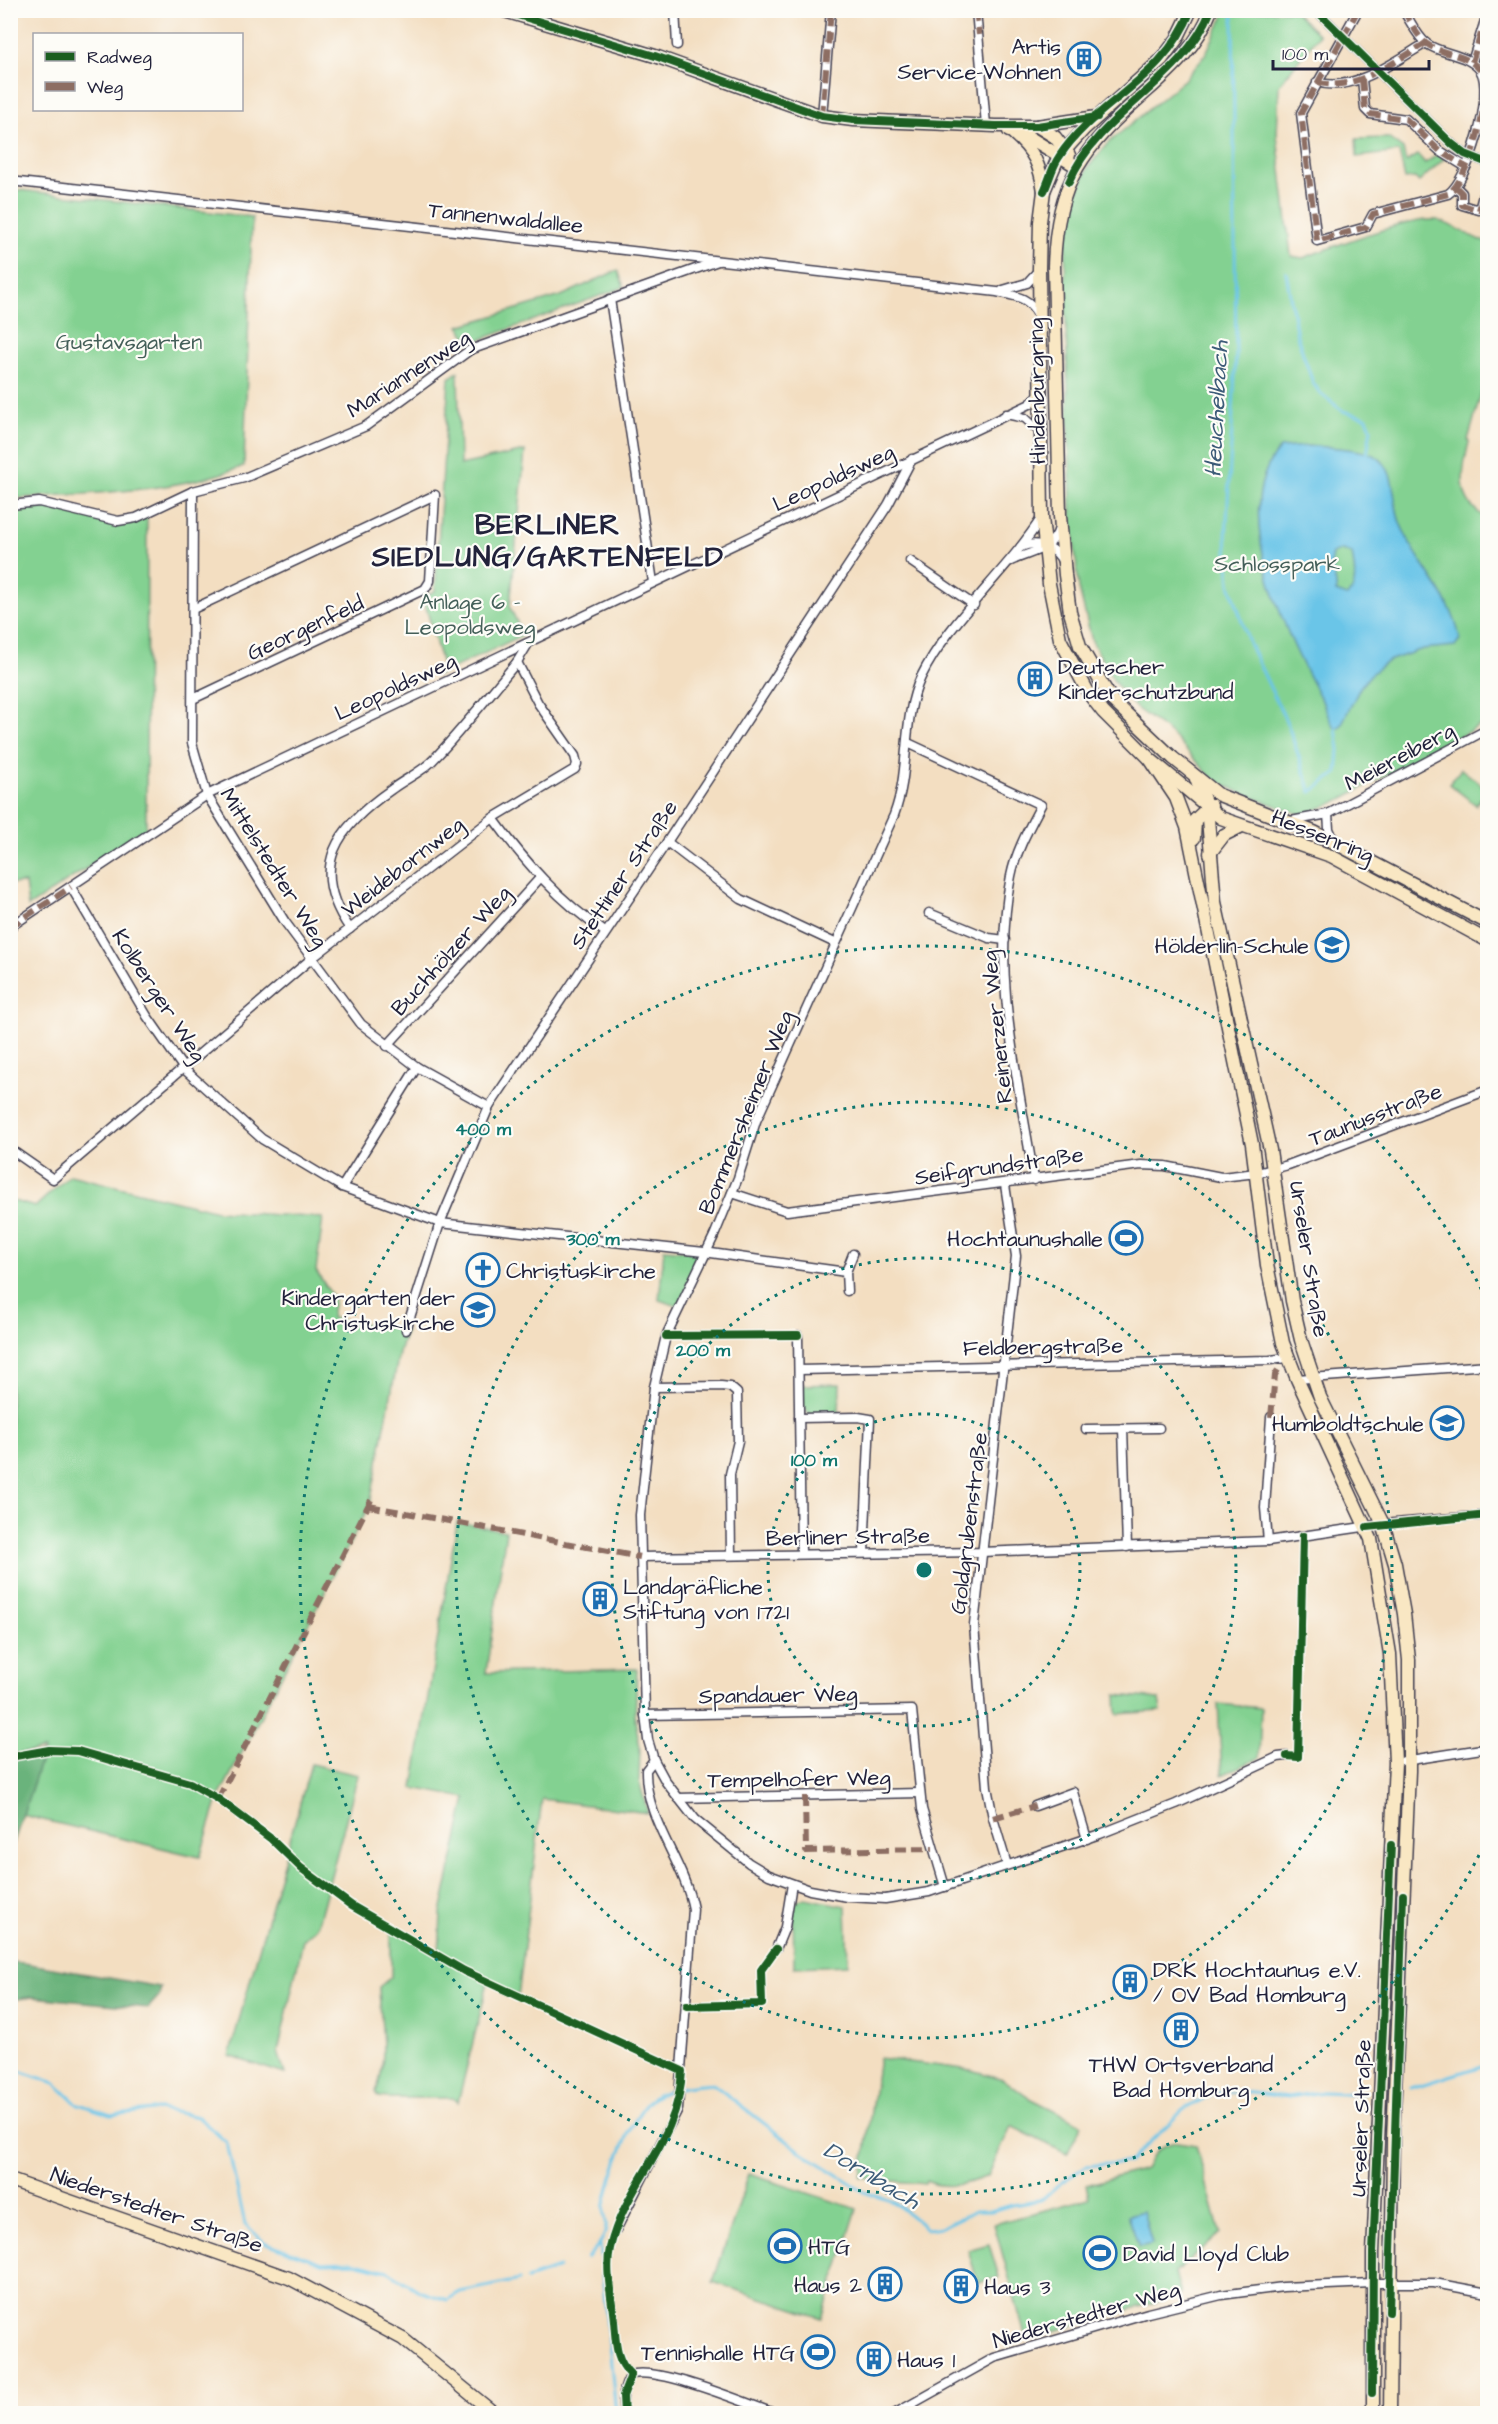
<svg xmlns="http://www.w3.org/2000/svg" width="1498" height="2424" font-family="'Architects Daughter',sans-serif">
<rect width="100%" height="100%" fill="#fdfcf7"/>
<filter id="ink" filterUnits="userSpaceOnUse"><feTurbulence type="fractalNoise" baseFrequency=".0167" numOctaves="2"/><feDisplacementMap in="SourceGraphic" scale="12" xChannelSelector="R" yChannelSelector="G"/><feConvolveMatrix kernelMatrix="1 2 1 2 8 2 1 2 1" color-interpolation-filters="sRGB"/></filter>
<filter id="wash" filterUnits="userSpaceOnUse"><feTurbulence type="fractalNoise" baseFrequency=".008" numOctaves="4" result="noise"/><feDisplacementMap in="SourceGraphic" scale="24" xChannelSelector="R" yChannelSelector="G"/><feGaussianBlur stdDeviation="1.35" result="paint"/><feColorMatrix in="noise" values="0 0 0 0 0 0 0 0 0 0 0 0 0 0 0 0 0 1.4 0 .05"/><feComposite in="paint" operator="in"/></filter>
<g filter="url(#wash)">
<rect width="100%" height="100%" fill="#f3dec1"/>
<!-- green -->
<g fill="#83d191" stroke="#527a66" stroke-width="1.5">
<path d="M1226,11H1294L1319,35L1279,85L1277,135L1291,256L1303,258C1332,247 1409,217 1437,220C1444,221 1476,239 1487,243V373L1468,440L1469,442C1462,472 1455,501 1487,518V722L1334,803L1302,815L1243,794L1213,779L1170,733L1136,708L1115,683L1092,641L1079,589L1071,512L1065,286L1066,230L1073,202L1087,169L1107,144L1185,79L1205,55Z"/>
<path d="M1388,138L1403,149L1406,162L1418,155L1425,163L1439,154L1444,159L1419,182L1415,178L1405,179L1399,152L1357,157L1356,139Z"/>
<path d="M11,189L252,217L244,466C171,494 88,492 11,499Z"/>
<path d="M618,270L624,287L471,343L459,326L561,296Z"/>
<path d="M458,372L460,465L525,451L510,607L523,635L437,676L442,665L423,596L435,591L449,378Z"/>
<path d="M39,502L118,521L147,514L146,829L28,907L25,883L11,884V505Z"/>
<path d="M1461,769L1487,789L1476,805L1449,784Z"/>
<path d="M70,1175L217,1211L323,1218L316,1271L334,1299L331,1318L406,1330L399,1353L370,1504L218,1799L200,1857L22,1815L44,1750L11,1755L10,1200L35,1207Z"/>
<path d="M664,1249L704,1252L681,1307L659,1300Z"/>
<path d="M840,1384L839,1414L811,1415L803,1407L802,1385Z"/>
<path d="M457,1522L506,1531L486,1673L637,1669L635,1720L640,1747L639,1781L648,1813L542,1799L518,1997L488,1982L458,2102L453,2098H388L379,2097L376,2092C389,2057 380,2023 379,1987L391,1977V1927L439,1955L441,1913L466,1798L413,1788Z"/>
<path d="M1116,1695L1159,1699L1161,1711L1117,1714Z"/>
<path d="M1218,1704L1261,1708L1259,1758L1222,1775Z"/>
<path d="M311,1764L358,1775L317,1927L303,1940L278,2052L285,2074L229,2056Z"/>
<path d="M805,1898L846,1906L848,1965L794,1967L793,1907L797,1901Z"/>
<path d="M879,2058L971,2070L1003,2079L1026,2096L1082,2124L1067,2154L1011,2126L988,2176C968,2184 946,2190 926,2181L925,2184L861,2178Z"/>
<path d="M1177,2142L1196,2145L1220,2233L1175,2273L1181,2295L1026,2339L994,2224L1089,2198L1086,2185L1145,2169C1153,2153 1159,2145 1177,2142Z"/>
<path d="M749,2174L857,2209L822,2318L713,2282Z"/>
<path d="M989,2244L999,2277L978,2283L968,2250Z"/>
</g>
<!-- forest -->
<g fill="#6ab37b" stroke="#466a5b" stroke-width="1.5">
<path d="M43,1753L11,1851V1760Z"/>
<path d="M11,1962L24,1963L161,1987L159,1996L148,2008L32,1997L11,2000Z"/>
</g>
<!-- water -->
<g fill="#6bc5e8" stroke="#467492" stroke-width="1.5" fill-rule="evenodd">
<path d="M1308,446C1325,447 1363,448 1377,457C1398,471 1392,505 1401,525C1418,566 1452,595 1460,639L1455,646L1423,649L1388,661L1372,673L1361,686L1340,727L1336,729C1328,722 1326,706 1320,697C1287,638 1226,508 1280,448ZM1342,550L1352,553C1354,567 1359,586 1347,596L1336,592C1338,578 1328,567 1332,554Z"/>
<path d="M1143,2211L1152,2244L1139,2247L1128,2215Z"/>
</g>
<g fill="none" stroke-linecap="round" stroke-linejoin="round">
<!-- stream -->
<g stroke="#6bc5e8" stroke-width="3">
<path d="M1233,10L1236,354L1226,538L1230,584L1249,643L1288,725L1311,792L1337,773L1339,750L1336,729"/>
<path d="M1286,272L1297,336L1313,383L1321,394L1343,411L1367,418L1371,428L1367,455"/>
<path d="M10,2068L55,2083L76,2103L111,2115L160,2109L198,2117L227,2143L245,2224L264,2242L322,2263L351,2262L388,2271L419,2291L447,2300L460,2292L519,2280"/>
<path d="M1411,2088L1488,2064"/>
<path d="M600,2245L602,2262"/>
<path d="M587,2258C595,2249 605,2240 606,2227C607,2220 603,2212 605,2204C610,2179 632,2110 654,2097C672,2087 693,2086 713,2084L800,2151L867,2193L894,2202L927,2229L942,2227L975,2211H991L1011,2205L1040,2201L1059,2184L1086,2166L1129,2162L1183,2110L1214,2093L1244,2092L1289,2097L1323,2092L1363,2094"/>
<path d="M602,2273L616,2414"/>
<path d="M527,2279L559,2268"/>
</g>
</g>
</g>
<g filter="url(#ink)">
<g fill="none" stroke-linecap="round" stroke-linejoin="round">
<defs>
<g id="street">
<path d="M675,10L677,45"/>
<path d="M976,10L986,125"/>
<path d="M1358,10L1301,113L1317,241L1366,227L1373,214L1448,194C1469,180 1495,92 1480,70C1468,54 1443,55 1427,44C1417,37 1410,20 1403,10"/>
<path d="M1472,62L1488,11"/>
<path d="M1362,79L1365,109L1370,114L1406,119L1440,151L1466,167"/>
<path d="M1317,82C1352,94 1397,60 1426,43"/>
<path d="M822,116L831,10"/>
<path d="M10,181L997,292C1016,296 1029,297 1038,315"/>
<path d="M1457,188L1462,193V205L1479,210L1488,177"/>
<path d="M1003,290L1027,283L1038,271"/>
<path d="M610,299L653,582"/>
<path d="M1006,414L1025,418L1041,433"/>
<path d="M193,491L192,743L207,795L285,922L361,1024L417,1067L489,1107"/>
<path d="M10,505L39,502L118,521L136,518L193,491L244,478L366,426L470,350L718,261"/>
<path d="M1042,517C1007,572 948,621 921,677C901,720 911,770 894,815L756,1121L738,1178L714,1236L666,1336L654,1387L640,1515L645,1715L648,1740L654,1760L666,1782L695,1819L749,1863L769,1875L810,1890L848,1897L885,1899L929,1892L1100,1834L1176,1804L1278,1757L1287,1756"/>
<path d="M1021,547C1037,540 1057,547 1063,563"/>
<path d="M910,561L974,605"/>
<path d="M1011,561C1028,552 1053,551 1059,528"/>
<path d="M193,699L425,589L430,581L435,495L193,609"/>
<path d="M908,743L1041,805C1029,828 1016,851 1011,876C991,976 1019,1081 1034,1180"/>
<path d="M1328,814L1329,829L1335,842"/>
<path d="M493,818C525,862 559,901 605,932"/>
<path d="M1291,821L1328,814L1488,729"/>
<path d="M667,842L741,899L835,943"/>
<path d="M71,887L147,1016L184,1069L262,1139L342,1187L440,1223L704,1252L846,1272L853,1254"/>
<path d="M929,913L989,938L1005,940"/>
<path d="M10,927L207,795L1030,404L1041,392"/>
<path d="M350,929C307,867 337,827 392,789C405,779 422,772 433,760C463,729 489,695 517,662L528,644"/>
<path d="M387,1046L540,878"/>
<path d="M10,1149L53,1179L311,959L493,818L575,769L577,764L575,756L538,703L517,662"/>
<path d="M1005,1185L1016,1256L974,1625L987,1787L993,1818L1007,1865"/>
<path d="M342,1187L417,1067"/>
<path d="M732,1193L787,1211L1141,1165L1165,1166L1221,1177L1257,1173L1288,1165L1488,1090"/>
<path d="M846,1272L847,1291"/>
<path d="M406,1330L440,1223L489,1107L667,842L888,505L912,459"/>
<path d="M798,1335L801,1554"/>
<path d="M799,1370L1270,1360L1287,1358"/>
<path d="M1297,1379L1488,1365"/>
<path d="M654,1387L721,1386L730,1387L737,1393L738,1441L730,1474L731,1555"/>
<path d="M799,1418L858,1417L870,1419L864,1553"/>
<path d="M1123,1428L1127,1547"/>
<path d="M1086,1429L1159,1428"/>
<path d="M1268,1541L1265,1508L1271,1417"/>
<path d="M640,1557L981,1552L1268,1541L1383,1524L1488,1515"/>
<path d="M645,1715L912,1710L922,1809L945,1887"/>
<path d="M1404,1761L1488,1748"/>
<path d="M678,1798L920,1793"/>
<path d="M1035,1806L1073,1792L1087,1839"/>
<path d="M776,1949L785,1927L792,1884"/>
<path d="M616,2230L678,2109L693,1909C684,1861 645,1820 646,1770L654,1760"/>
<path d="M624,2414C622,2399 623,2387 631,2375C655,2365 748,2404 777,2414"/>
<path d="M894,2414L994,2358L1148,2313L1221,2295L1283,2287L1372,2283H1434L1488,2293"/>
</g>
<g id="secondary">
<path d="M501,10L655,56L822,116L853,120L996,126H1037L1096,117"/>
<path d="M1191,10L1177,39L1162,59L1084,129L1058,158L1044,191L1040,222L1039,269L1042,517L1049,584L1060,639L1089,694L1103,712L1150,759L1221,818L1331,856L1488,941"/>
<path d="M1211,10C1198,45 1174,67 1146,92C1083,147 1057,180 1054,266L1060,516L1065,575L1070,612L1080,646L1102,684L1112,700L1173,758L1219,795L1314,832L1488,923"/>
<path d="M1037,126L1055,137L1069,155"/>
<path d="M1009,131L1027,136L1076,166"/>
<path d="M1014,134C1034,151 1040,165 1044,191"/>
<path d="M1150,759L1176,798L1187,827L1252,1144L1267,1265L1283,1343L1297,1379L1371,1539L1390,1654L1395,1762L1373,2253V2414"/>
<path d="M1196,779L1207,807L1215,902L1270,1150L1292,1301L1301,1340L1320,1397L1383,1524L1395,1564L1404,1614L1409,1660V1771L1393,2139L1390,2414"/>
<path d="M1194,838L1195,820L1211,805"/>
<path d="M1210,853L1224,835L1242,826"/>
<path d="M10,2180L289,2278L403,2339L495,2414"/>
</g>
</defs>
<!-- street casing -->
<use href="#street" stroke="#413e4f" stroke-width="11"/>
<!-- secondary casing -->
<use href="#secondary" stroke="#413e4f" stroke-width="15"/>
<!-- street -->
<use href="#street" stroke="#fff" stroke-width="8"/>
<!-- secondary -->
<use href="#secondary" stroke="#f9e7c3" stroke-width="12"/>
<defs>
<path id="street-bridge" d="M1316,10L1452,144L1465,154L1488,163"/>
</defs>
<!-- street-bridge casing -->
<use href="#street-bridge" stroke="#413e4f" stroke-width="11" stroke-linecap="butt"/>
<!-- street-bridge -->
<use href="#street-bridge" stroke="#fff" stroke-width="8"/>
<!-- quiet -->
<g stroke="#8d6e63" stroke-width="6" stroke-dasharray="12 6" stroke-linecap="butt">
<path d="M976,10L979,35"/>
<path d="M1358,10L1301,113L1317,241L1366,227L1373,214L1448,194C1469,180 1495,92 1480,70C1468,54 1443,55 1427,44C1417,37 1410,20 1403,10"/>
<path d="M1472,62L1488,11"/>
<path d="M1362,79L1365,109L1370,114L1406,119L1440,151L1466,167"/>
<path d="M1317,82C1352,94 1397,60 1426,43"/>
<path d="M822,116L831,10"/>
<path d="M1457,188L1462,193V205L1479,210L1488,177"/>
<path d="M10,927L71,887"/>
<path d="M1271,1417L1275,1375L1279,1368"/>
<path d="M369,1506L640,1557"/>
<path d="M805,1796L806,1851L933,1849"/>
<path d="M218,1799L371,1500"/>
<path d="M993,1818L1035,1806"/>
</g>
<defs>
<g id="cycleway">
<path d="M501,10L655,56L822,116L853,120L996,126H1037L1097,117"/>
<path d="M1316,10L1452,144L1465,154L1488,163"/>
<path d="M1069,182C1099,111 1183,82 1211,10"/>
<path d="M1044,191C1049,181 1052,167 1059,157C1095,101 1164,81 1191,10"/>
<path d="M666,1336L798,1335"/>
<path d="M1367,1527L1488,1515"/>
<path d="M1287,1756L1298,1757L1303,1536"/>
<path d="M10,1757L49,1750L78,1751L190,1783L218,1799L270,1838L301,1868L352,1906L464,1971L682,2071C679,2143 625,2183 610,2248C605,2270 612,2298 614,2321C616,2342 615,2360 631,2375L623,2396L624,2414"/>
<path d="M687,2006L762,2004L761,1970L776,1949"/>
<path d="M1389,2312L1403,1895"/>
<path d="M1372,2393L1373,2253L1391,1845"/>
</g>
</defs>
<!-- cycleway casing -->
<use href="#cycleway" stroke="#fdfcf7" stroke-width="11"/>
<!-- cycleway -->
<use href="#cycleway" stroke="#1b5e20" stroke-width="8"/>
</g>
</g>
<!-- distance rings -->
<g fill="none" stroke="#0f766e" stroke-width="3" stroke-dasharray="3 6">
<circle cx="924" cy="1570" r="156"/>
<circle cx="924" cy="1570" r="312"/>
<circle cx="924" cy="1570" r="468"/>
<path d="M1487 1839A624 624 0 1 1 1487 1301"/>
</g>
<!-- icons -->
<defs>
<symbol id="building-ring" viewBox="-11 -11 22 22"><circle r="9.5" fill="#fdfcf7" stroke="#1f6fb2" stroke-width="1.5"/><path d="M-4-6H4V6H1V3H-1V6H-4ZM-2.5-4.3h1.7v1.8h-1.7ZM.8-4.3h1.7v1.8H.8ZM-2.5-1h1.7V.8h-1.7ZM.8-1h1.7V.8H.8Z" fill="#1f6fb2"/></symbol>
<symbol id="school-ring" viewBox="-11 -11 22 22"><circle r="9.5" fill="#fdfcf7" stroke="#1f6fb2" stroke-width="1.5"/><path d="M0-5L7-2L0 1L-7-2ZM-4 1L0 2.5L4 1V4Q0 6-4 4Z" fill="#1f6fb2"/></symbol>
<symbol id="stadium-ring" viewBox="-11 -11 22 22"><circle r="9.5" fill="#fdfcf7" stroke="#1f6fb2" stroke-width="1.5"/><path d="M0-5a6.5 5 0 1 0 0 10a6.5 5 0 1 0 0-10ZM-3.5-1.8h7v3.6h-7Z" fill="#1f6fb2"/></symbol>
<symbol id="church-ring" viewBox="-11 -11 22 22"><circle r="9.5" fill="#fdfcf7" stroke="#1f6fb2" stroke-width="1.5"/><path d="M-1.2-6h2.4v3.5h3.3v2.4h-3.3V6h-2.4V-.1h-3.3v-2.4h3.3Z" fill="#1f6fb2"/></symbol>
</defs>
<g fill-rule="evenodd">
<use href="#building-ring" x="1065" y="40" width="38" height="38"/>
<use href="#building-ring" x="1016" y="660" width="38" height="38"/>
<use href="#school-ring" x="1313" y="926" width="38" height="38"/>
<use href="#stadium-ring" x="1107" y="1219" width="38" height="38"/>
<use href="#church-ring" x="464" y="1251" width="38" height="38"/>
<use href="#school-ring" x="459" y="1291" width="38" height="38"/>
<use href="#school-ring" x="1428" y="1404" width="38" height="38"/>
<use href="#building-ring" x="581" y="1580" width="38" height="38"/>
<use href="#building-ring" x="1111" y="1963" width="38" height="38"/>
<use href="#building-ring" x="1162" y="2011" width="38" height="38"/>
<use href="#stadium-ring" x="766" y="2227" width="38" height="38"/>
<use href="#stadium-ring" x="1081" y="2234" width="38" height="38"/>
<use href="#building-ring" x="866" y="2265" width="38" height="38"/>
<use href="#building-ring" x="942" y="2267" width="38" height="38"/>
<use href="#stadium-ring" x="799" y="2333" width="38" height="38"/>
<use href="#building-ring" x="855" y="2340" width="38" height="38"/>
</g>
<g text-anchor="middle" stroke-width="4.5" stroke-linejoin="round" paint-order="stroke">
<!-- poi labels -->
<g font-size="22" fill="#22223b" stroke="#fdfcf7" text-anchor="start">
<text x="1061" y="54" text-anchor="end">Artis<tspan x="1061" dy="25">Service-Wohnen</tspan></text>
<text x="1058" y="674">Deutscher<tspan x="1058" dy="25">Kinderschutzbund</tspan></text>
<text x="1309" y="953" text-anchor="end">Hölderlin-Schule</text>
<text x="1103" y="1246" text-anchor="end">Hochtaunushalle</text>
<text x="506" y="1278">Christuskirche</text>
<text x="455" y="1305" text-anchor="end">Kindergarten der<tspan x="455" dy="25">Christuskirche</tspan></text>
<text x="1424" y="1431" text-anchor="end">Humboldtschule</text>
<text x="623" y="1594">Landgräfliche<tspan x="623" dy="25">Stiftung von 1721</tspan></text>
<text x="1153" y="1977">DRK Hochtaunus e.V.<tspan x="1153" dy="25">/ OV Bad Homburg</tspan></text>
<text x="1181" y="2072" text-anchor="middle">THW Ortsverband<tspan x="1181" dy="25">Bad Homburg</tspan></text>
<text x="808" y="2254">HTG</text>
<text x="1123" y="2261">David Lloyd Club</text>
<text x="862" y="2292" text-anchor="end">Haus 2</text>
<text x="984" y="2294">Haus 3</text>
<text x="795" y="2360" text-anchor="end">Tennishalle HTG</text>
<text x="897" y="2367">Haus 1</text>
</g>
<!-- street labels -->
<g font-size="22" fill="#22223b" stroke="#fdfcf7">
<text transform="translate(506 217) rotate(6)" y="8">Tannenwaldallee</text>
<text transform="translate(408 373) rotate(-33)" y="8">Mariannenweg</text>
<text transform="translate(1036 391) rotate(-91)" y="8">Hindenburgring</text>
<text transform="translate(833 477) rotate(-25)" y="8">Leopoldsweg</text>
<text transform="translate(305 627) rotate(-25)" y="8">Georgenfeld</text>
<text transform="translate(395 686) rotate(-25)" y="8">Leopoldsweg</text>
<text transform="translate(1399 756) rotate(-28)" y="8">Meiereiberg</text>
<text transform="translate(1323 835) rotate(22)" y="8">Hessenring</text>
<text transform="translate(402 866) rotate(-38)" y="8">Weidebornweg</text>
<text transform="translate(275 867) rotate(58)" y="8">Mittelstedter Weg</text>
<text transform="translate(623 874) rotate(-56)" y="8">Stettiner Straße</text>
<text transform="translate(450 950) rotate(-48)" y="8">Buchhölzer Weg</text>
<text transform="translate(160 995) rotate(57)" y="8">Kolberger Weg</text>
<text transform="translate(996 1027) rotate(-96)" y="8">Reinerzer Weg</text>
<text transform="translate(745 1112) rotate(-68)" y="8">Bommersheimer Weg</text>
<text transform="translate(1375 1114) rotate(-21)" y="8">Taunusstraße</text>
<text transform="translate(999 1165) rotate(-8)" y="8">Seifgrundstraße</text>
<text transform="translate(1310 1259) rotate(81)" y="8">Urseler Straße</text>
<text transform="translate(1043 1346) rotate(-1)" y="8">Feldbergstraße</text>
<text transform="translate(968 1523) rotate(-83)" y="8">Goldgrubenstraße</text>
<text transform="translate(848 1536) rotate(-1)" y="8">Berliner Straße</text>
<text transform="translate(778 1694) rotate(-1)" y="8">Spandauer Weg</text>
<text transform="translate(799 1778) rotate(-1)" y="8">Tempelhofer Weg</text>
<text transform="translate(1360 2118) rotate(-88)" y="8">Urseler Straße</text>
<text transform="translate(157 2209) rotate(19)" y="8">Niederstedter Straße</text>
<text transform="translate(1086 2314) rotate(-16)" y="8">Niederstedter Weg</text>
</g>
<!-- park labels -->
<g font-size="22" fill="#445f59" stroke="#fdfcf7">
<text x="129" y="349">Gustavsgarten</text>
<text x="1277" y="571">Schlosspark</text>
<text x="470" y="609">Anlage 6 -<tspan x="470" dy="25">Leopoldsweg</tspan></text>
</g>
<!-- water labels -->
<g font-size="24" font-style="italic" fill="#3c5b78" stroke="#fdfcf7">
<text transform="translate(1216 409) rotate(-87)" y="8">Heuchelbach</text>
<text transform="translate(872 2175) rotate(31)" y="8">Dornbach</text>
</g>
<!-- district labels -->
<g font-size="28" font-weight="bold" letter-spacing="1.5" fill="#22223b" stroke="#fdfcf7">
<text x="548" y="534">BERLINER<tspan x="548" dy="32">SIEDLUNG/GARTENFELD</tspan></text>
</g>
</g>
<circle cx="924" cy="1570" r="9" fill="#0f766e" stroke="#fdfcf7" stroke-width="3"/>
<g font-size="18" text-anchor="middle" font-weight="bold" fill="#0f766e" stroke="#fdfcf7" stroke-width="4.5" stroke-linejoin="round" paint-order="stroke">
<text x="483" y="1135">400 m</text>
<text x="593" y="1245">300 m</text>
<text x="703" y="1356">200 m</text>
<text x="814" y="1466">100 m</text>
</g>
<!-- margin -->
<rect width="1498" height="2424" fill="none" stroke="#fdfcf7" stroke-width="36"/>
<!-- legend -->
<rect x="33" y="33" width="210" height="78" fill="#fdfcf7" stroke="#a5a5ac" stroke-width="1.5"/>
<rect x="45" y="52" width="30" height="9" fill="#1b5e20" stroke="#a5a5ac" stroke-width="1.5"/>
<text x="87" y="63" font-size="18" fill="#22223b">Radweg</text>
<rect x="45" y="82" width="30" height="9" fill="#8d6e63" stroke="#a5a5ac" stroke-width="1.5"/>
<text x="87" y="93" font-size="18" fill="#22223b">Weg</text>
<!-- scale -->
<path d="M1273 60v9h156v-9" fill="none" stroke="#22223b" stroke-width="3"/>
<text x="1282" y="60" font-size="18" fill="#22223b" stroke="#fdfcf7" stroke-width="4.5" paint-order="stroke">100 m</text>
</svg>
